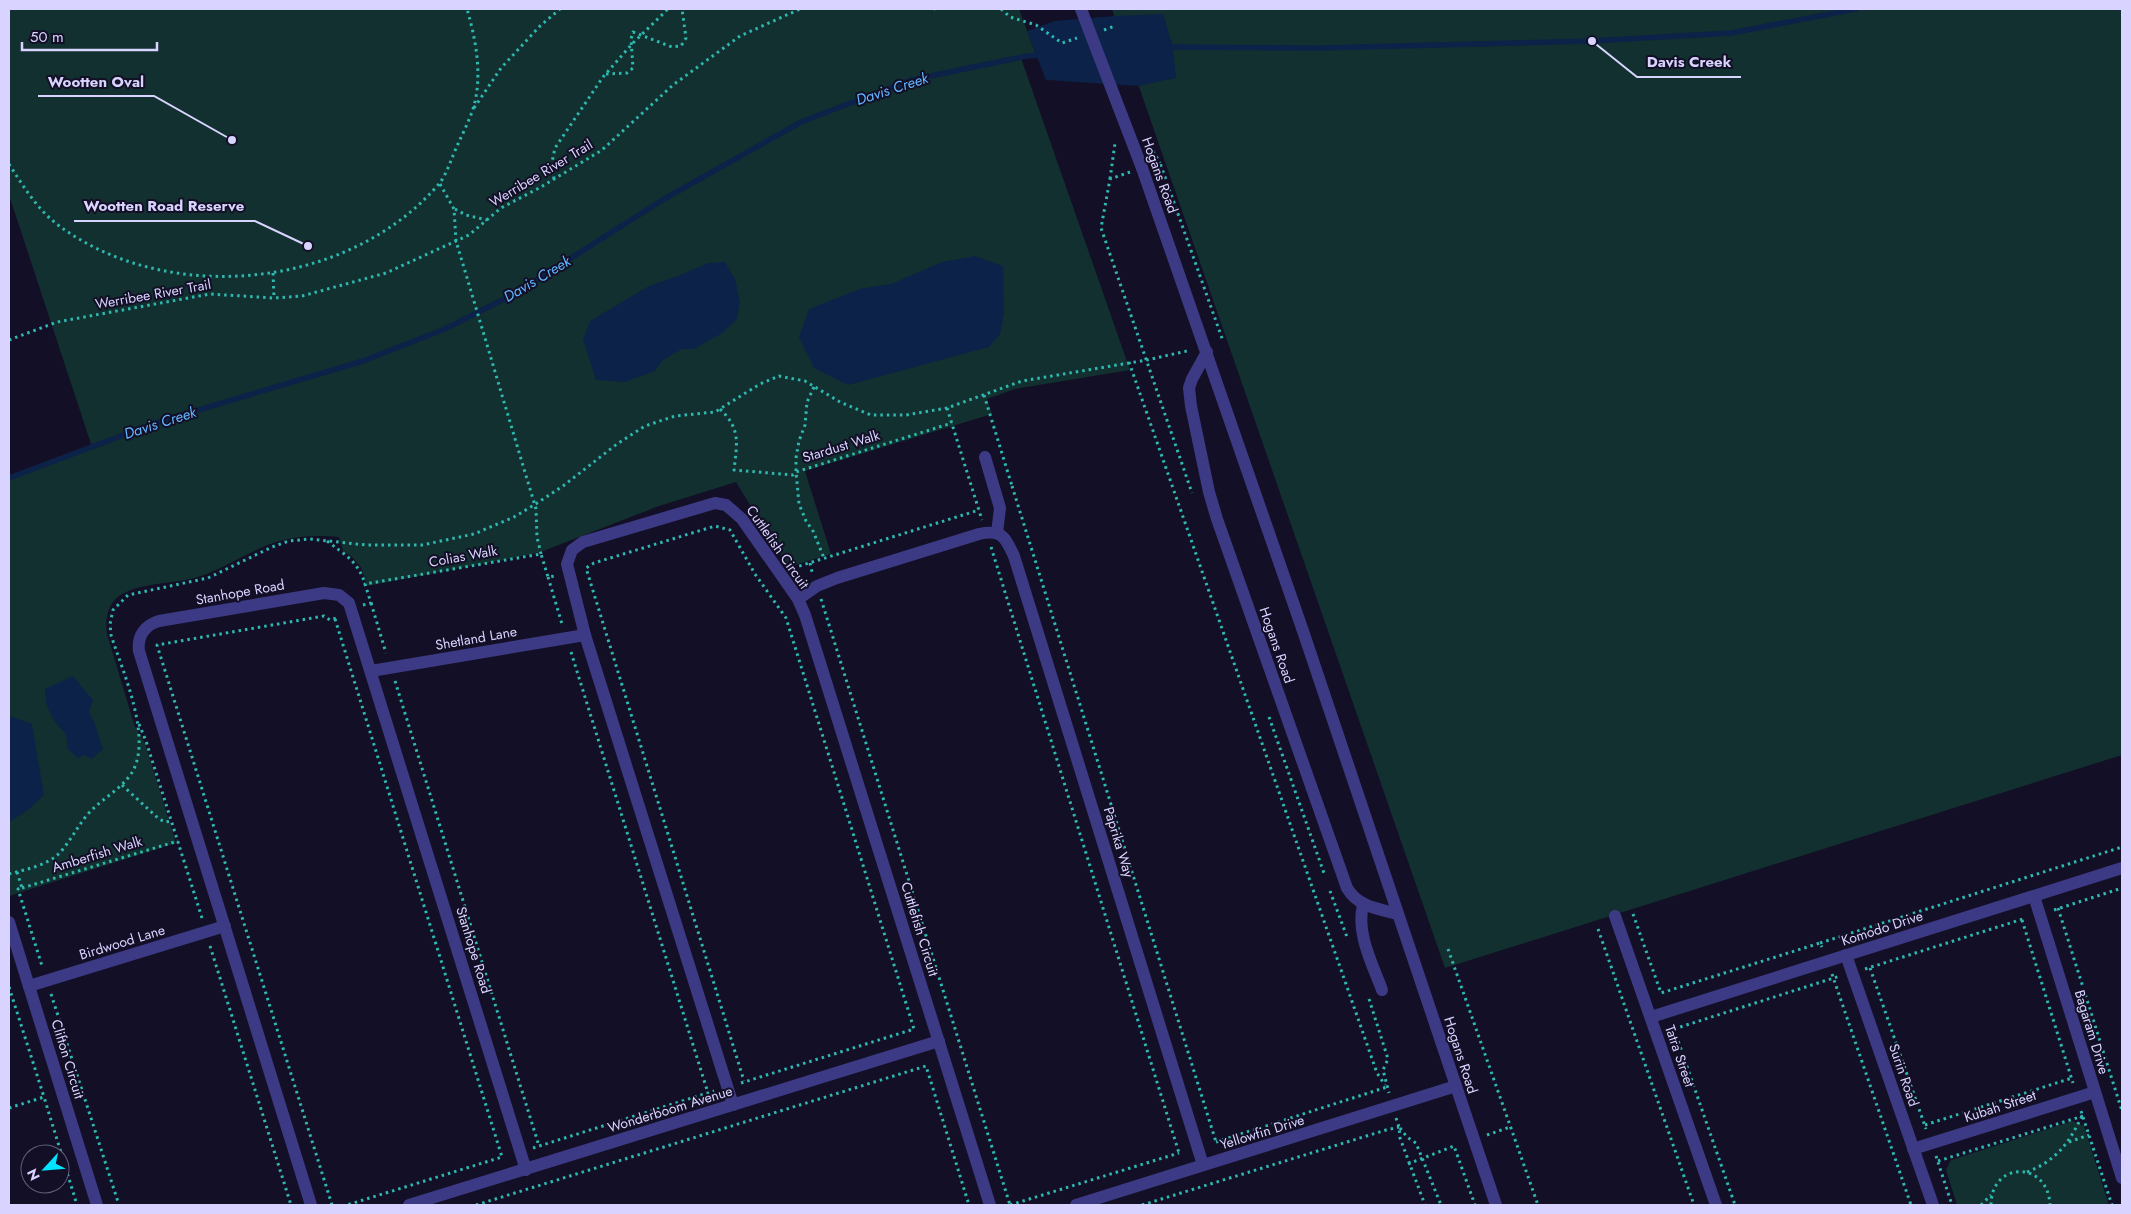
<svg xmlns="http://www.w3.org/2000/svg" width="2131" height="1214" font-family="Jost,sans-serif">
<rect width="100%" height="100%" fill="#130f26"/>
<!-- green -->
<g fill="#12302f">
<path d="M9,9H1019L1036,55L1021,58L1130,370L1015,389L987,399L992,414L805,471L831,554L788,567L736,482L659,506L538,553L367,586L361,567L352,557L343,551L339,537C304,534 278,538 246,555C231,562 217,571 201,576C175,585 142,581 119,596C107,605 105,620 107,634L135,727L145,743L176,843L9,896V478L92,447L9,195Z"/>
<path d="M1112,9H2122V755L1445,968Z"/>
<path d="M2073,1121L2084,1126L2109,1205H1957L1946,1170L1951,1160Z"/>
</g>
<!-- water -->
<g fill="#0c2248">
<path d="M1163,14L1173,47L1176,78L1139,86L1046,80L1027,31L1055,21L1114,16Z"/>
<path d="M975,256L1003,266L1004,314L1000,334L989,347L848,385L814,368L799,337L809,309L860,289L891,284L942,262Z"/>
<path d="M725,262L735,279L740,302L737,319L724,332L694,349H682L663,360L655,371L624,382L596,380L583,339L590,321L649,286L678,276L708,263Z"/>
<path d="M73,676L93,700L89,712C96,723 98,736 103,749L92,759L85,755L78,758L68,749L66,734C52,721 45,708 45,689Z"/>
<path d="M9,716L32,724L44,795L28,810L9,822Z"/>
</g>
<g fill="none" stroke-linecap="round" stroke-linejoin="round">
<!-- stream -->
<g stroke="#0c2248" stroke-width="5.5">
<path d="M1166,47L1320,48L1592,41L1731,33L1856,9"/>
<path d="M9,478L158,422L363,361L445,329L516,293L664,199L801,122L911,80L1027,56L1042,55"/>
</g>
<!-- path -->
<g stroke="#2fb8b0" stroke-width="3" stroke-dasharray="2.5 4" stroke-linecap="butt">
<path d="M934,9H935"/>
<path d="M1001,9L1010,17L1036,25L1062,43L1077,38"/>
<path d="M1104,30L1115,26"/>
<path d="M606,74L627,73L633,68L631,39L633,32L672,47L681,46L686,38L682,9"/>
<path d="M474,108L501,68L540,26L560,9"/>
<path d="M9,164C23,186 37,209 58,225C168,307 348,289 438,185C447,175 452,156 458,144C463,133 469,121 473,109C483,77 476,40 467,9"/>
<path d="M1155,164L1160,163L1223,341"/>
<path d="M1130,172L1110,179L1101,228L1192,493"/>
<path d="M554,179L552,162L555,148L603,77L633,43L668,9"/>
<path d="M440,184L454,209L456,241L536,509L537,537L541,554"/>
<path d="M455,209L466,215L487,220"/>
<path d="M273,273L274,298"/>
<path d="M9,340L57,322L210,294L274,298L302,296L386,273L469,235L501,208L541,187L602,150L673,85L740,36L800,9"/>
<path d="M1129,362L1377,1073L1385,1085"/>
<path d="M814,387L807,402L805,425L799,441L796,458V472L799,504L806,521L813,531L824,558"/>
<path d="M984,395L1012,486L1011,487"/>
<path d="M947,408L982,520"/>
<path d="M720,409C741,429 737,443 734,470L793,475L796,472L952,423"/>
<path d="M1012,486L1216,1142"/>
<path d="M327,541C345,555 358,561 365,584"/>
<path d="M991,547L1179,1153"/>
<path d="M810,563L812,572"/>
<path d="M793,568L979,510"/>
<path d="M548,577L562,624"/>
<path d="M821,599L1010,1205"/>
<path d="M371,603L386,653"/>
<path d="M363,605L371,603L365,584L541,554L548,577L556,576"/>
<path d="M335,619L502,1157L347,1205"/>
<path d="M571,652L708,1093"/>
<path d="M395,681L539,1146"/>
<path d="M1269,717L1325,876"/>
<path d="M139,724L146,741L202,918"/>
<path d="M122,785L159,819L165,822L172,821"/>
<path d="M17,872L22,888L18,889L42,966"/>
<path d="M9,874C27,869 51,865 63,849C72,838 78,826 87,815C101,799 119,791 131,774C154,740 122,670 111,635L110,624L113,610L128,595L208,578L272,547L289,541L310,539L366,545H422L474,534L514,517L534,505L563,486L617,444L645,426L675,416L715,412L760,384L779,376L805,381L840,402L871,415H906L947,408L1022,381L1147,360L1187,351"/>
<path d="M22,888L178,841"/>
<path d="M1330,891L1347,937"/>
<path d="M2058,908L2122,1111"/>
<path d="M2054,910L2122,888"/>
<path d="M1633,914L1661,993L1820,943L1822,947"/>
<path d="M2022,920L2073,1083"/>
<path d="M1598,929L1694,1205"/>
<path d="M1820,943L2122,847"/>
<path d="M210,946L291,1205"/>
<path d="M1448,949L1538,1205"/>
<path d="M1870,968L1926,1129"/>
<path d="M1865,969L2026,918"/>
<path d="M1832,974L1911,1205"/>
<path d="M9,987L44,1097"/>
<path d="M51,994L119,1205"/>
<path d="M1369,999L1388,1059L1383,1070L1389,1093"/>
<path d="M1674,1029L1840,976"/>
<path d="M1674,1029L1735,1205"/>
<path d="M741,1083L914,1029L786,618L755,574L730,530L715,526L594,563L586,568L744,1081"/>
<path d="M9,1108L44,1097L77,1205"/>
<path d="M2081,1111L2112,1205"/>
<path d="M1396,1118L1399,1127L1400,1138L1425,1205"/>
<path d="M1925,1125L2072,1078"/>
<path d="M1400,1128L1407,1137L1416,1143L1441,1205"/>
<path d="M1487,1135L1510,1127"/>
<path d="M1216,1142L1387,1087"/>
<path d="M2069,1142L2089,1135"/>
<path d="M533,1148L714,1091"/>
<path d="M1936,1156L1952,1205"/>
<path d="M1938,1161L2083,1116"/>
<path d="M1408,1164L1454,1146L1475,1205"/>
<path d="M2027,1172C2056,1161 2069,1143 2082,1116"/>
<path d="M332,1205L157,645L324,616L330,620L339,617"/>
<path d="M476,1205L926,1066L969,1205"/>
<path d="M1010,1205L1179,1153"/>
<path d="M1142,1205L1386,1130L1399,1127"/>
<path d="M1981,1205L1991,1195"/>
<path d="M1991,1205C1991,1161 2048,1160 2050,1205"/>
</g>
<!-- minor -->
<g stroke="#3d3a85" stroke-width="12">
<path d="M1142,168L1303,631L1496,1205"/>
<path d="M1207,352L1192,379L1189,388L1191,406L1209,492L1217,519L1347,888C1358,907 1379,909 1398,914"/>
<path d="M985,457L1000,508L997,533"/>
<path d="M798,599L817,586L837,578L979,534C1002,529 1005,537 1014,556L1203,1165"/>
<path d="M371,671L585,635"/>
<path d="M2034,896L2122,1178"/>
<path d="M1363,905C1356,933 1372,963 1382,990"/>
<path d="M1615,916L1716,1205"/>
<path d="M9,922L97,1205"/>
<path d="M1846,955L1933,1205"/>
<path d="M29,986L225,926"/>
<path d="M1651,1017L2122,868"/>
<path d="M733,1105L585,635L567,564L572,550L583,542L715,503L726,505L742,519L798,599L805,615L990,1205"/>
<path d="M1913,1149L2095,1092"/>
<path d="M311,1205L139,651C137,636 145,625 159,621L324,593L339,595L349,603L526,1170"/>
<path d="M409,1205L939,1041"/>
<path d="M1076,1205L1456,1086"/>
</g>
<!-- path-bridge -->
<g stroke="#2fb8b0" stroke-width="3" stroke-dasharray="2.5 4" stroke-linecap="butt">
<path d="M1153,151L1160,163"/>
<path d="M1110,179L1115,143"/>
</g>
<!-- minor-bridge -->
<path stroke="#3d3a85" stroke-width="12" d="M1081,9L1142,168"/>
</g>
<g text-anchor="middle" stroke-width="4" stroke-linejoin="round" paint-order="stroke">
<!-- street labels -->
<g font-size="14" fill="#d9d4ff" stroke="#130f26">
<text transform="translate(541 173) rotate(-31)" y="5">Werribee River Trail</text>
<text transform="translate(1160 175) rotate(70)" y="5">Hogans Road</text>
<text transform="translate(153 294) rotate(-10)" y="5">Werribee River Trail</text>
<text transform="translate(841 446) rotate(-17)" y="5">Stardust Walk</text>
<text transform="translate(778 547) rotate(55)" y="5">Cuttlefish Circuit</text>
<text transform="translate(463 556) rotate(-10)" y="5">Colias Walk</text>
<text transform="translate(240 592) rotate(-10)" y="5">Stanhope Road</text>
<text transform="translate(476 638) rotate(-10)" y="5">Shetland Lane</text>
<text transform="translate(1277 645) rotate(71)" y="5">Hogans Road</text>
<text transform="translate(1119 842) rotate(73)" y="5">Paprika Way</text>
<text transform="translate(97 854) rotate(-17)" y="5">Amberfish Walk</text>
<text transform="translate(1882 928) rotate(-18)" y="5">Komodo Drive</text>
<text transform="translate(920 929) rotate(73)" y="5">Cuttlefish Circuit</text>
<text transform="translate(122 942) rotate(-17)" y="5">Birdwood Lane</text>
<text transform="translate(474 950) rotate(73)" y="5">Stanhope Road</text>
<text transform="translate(2092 1032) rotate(73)" y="5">Bagaram Drive</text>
<text transform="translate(1461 1055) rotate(72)" y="5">Hogans Road</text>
<text transform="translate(1680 1056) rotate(71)" y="5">Tatra Street</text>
<text transform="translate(68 1059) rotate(73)" y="5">Clifton Circuit</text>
<text transform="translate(1904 1075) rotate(71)" y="5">Surin Road</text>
<text transform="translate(2000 1106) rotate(-18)" y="5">Kubah Street</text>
<text transform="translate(670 1109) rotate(-17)" y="5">Wonderboom Avenue</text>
<text transform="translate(1262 1132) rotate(-17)" y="5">Yellowfin Drive</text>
</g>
<!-- water labels -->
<g font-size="15" font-style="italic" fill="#62b6ff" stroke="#130f26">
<text transform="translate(892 89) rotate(-18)" y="5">Davis Creek</text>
<text transform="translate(537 279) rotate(-31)" y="5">Davis Creek</text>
<text transform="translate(160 423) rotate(-18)" y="5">Davis Creek</text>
</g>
</g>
<!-- callouts -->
<path fill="none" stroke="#d9d4ff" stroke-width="2" d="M1592 41L1637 77H1741M232 140L154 96H38M308 246L255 221H74"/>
<g fill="#d9d4ff" stroke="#130f26" stroke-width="2">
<circle cx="1592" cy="41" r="5"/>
<circle cx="232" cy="140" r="5"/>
<circle cx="308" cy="246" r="5"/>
</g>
<g font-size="15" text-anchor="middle" font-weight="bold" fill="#d9d4ff" stroke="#130f26" stroke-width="4" stroke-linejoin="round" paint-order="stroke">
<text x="1689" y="67">Davis Creek</text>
<text x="96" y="87">Wootten Oval</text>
<text x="164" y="211">Wootten Road Reserve</text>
</g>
<!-- border -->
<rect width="2131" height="1214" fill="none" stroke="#d9d4ff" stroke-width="20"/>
<!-- north arrow -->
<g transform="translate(45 1169) rotate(244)"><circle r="24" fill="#130f26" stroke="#625e7d"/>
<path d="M0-4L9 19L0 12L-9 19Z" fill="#00e5ff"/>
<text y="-8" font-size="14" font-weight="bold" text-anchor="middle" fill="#d9d4ff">N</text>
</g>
<!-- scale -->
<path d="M22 42v8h135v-8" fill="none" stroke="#d9d4ff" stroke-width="2.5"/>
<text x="30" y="42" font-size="15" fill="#d9d4ff" stroke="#130f26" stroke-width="4" paint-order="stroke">50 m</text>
</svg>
